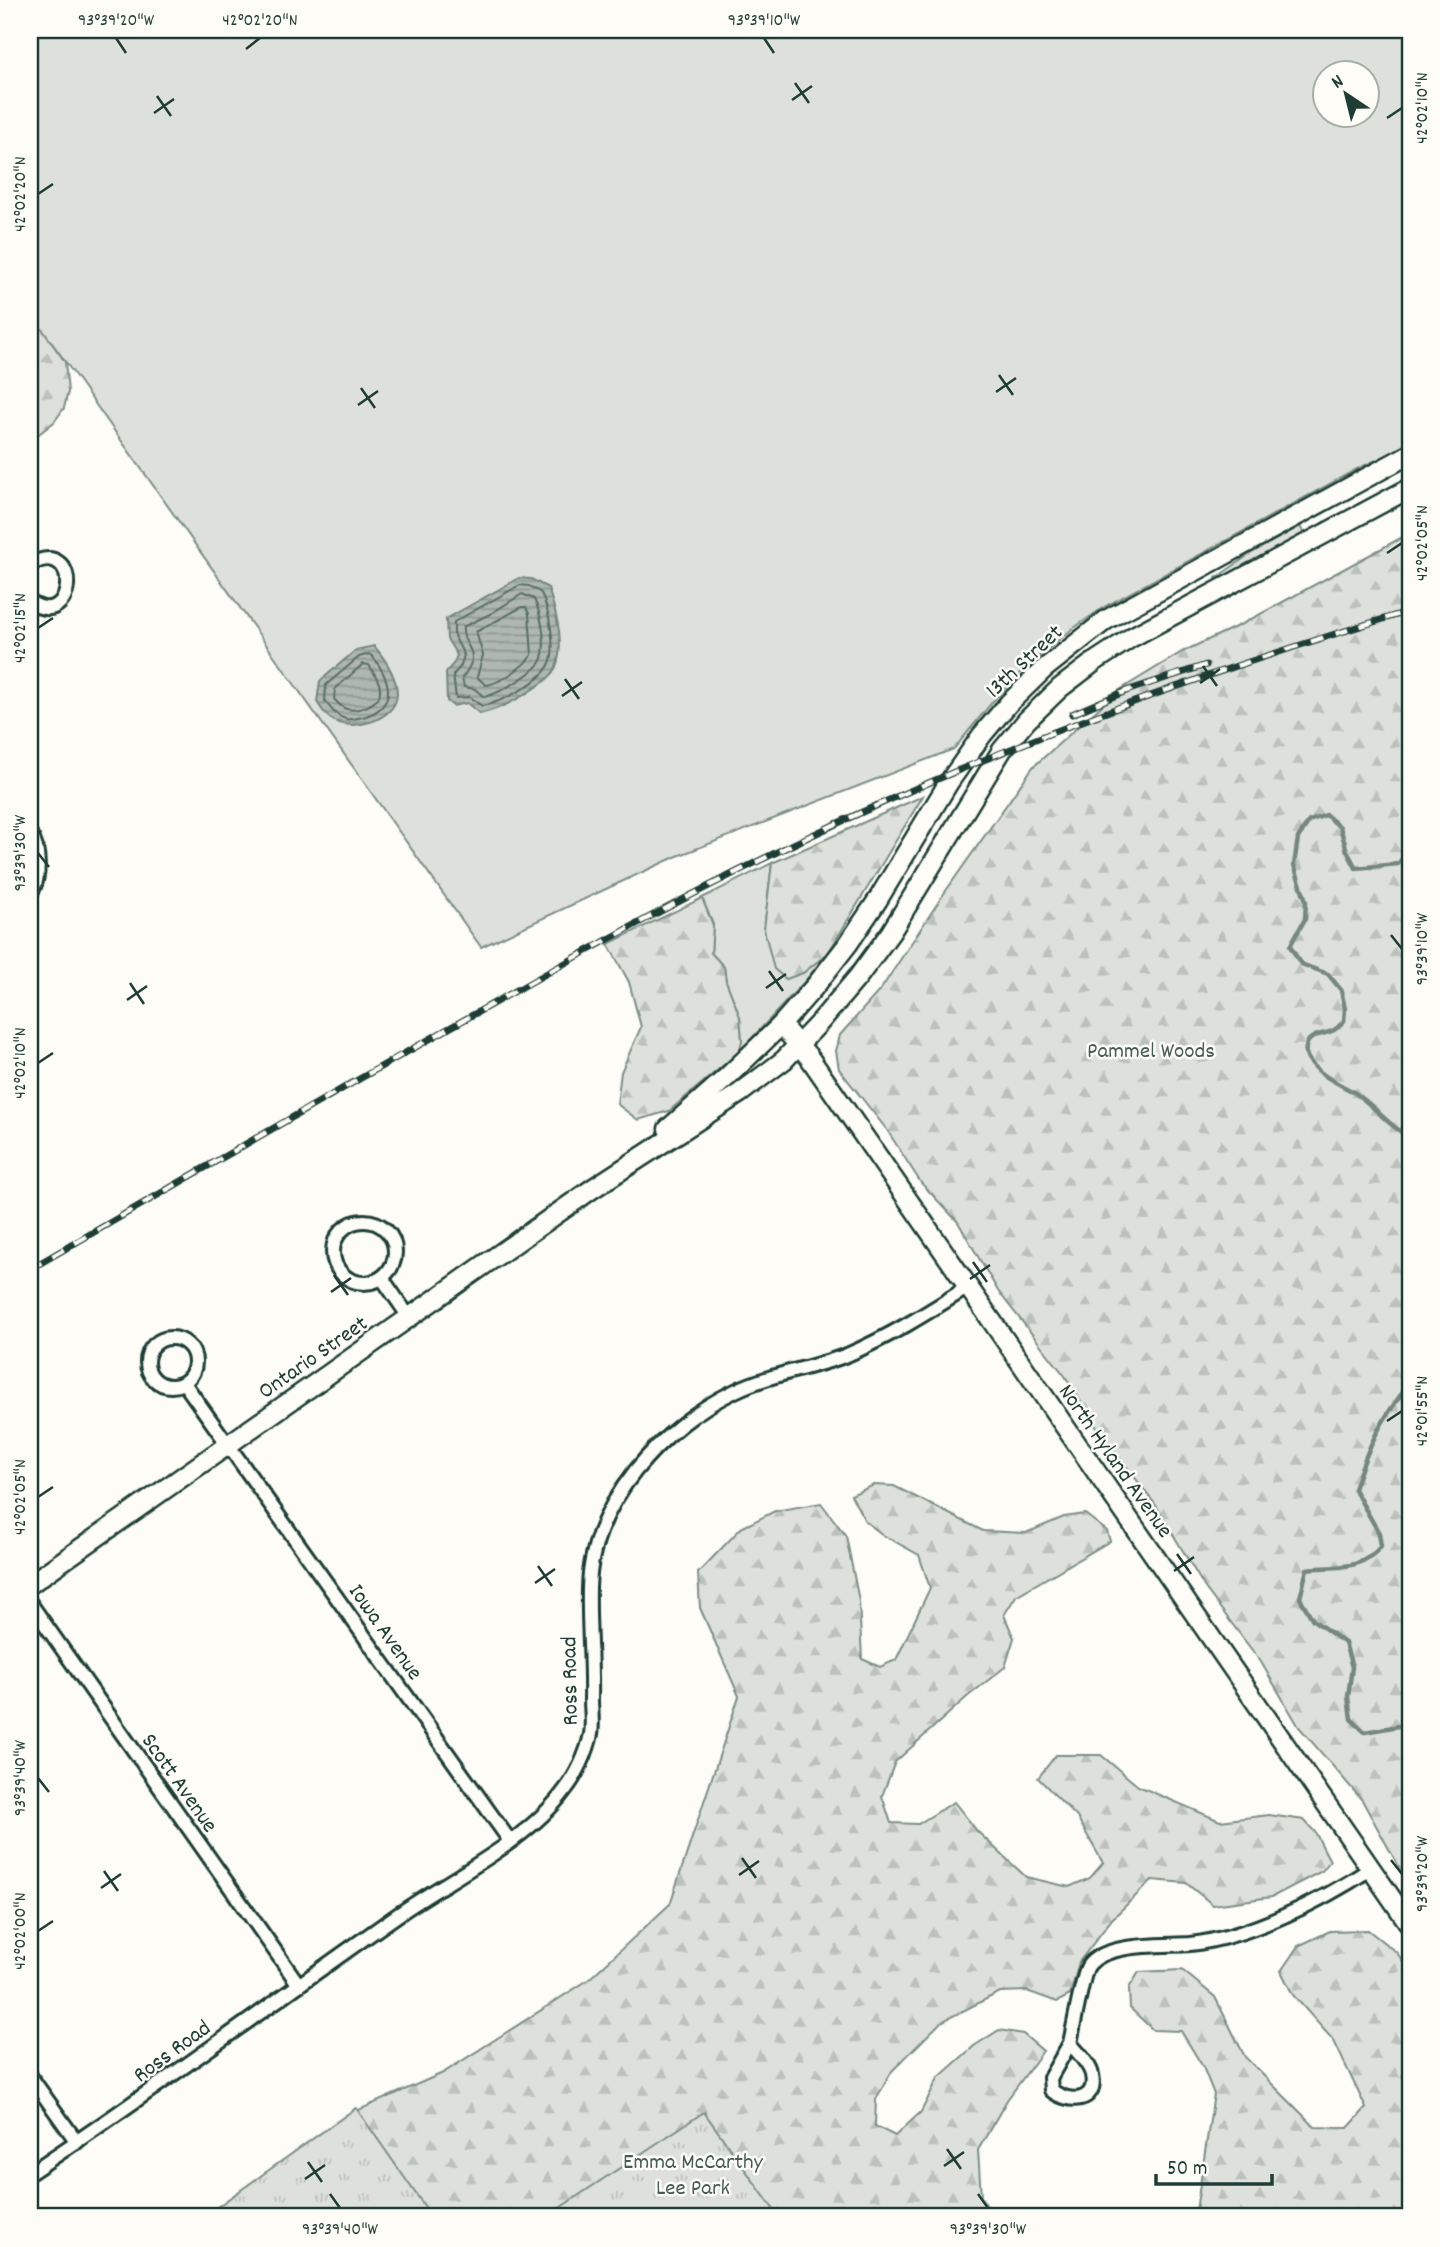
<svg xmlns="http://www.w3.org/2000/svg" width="1440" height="2247" font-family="Dekko,sans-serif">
<defs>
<pattern id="forest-firs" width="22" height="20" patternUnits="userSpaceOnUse" patternTransform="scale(1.75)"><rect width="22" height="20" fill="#dde0db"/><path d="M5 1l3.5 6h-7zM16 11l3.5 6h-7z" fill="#bdc1bd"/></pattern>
<pattern id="park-tufts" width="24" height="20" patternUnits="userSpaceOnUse" patternTransform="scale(1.75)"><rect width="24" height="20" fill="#dde0db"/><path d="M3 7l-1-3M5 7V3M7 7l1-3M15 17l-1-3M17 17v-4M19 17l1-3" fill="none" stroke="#bdc1bd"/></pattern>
<pattern id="water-rules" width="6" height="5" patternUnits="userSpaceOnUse" patternTransform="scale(1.75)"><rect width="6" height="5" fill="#aeb8b1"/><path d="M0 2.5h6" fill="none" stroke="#8d9791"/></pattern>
</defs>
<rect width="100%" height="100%" fill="#fdfcf7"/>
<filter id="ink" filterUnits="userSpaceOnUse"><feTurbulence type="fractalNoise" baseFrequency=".0143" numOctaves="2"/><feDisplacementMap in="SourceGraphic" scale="14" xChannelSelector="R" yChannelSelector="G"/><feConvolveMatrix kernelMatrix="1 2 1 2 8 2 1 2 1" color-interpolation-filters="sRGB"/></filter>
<g filter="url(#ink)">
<!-- green -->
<g fill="#dde0db" stroke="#7e8e88" stroke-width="2" fill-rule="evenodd">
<path d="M30,30H1410V445L1359,468L1104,607L1071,630L1022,671L994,700L954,749L675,857L481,947L30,312ZM1324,74H1366V116H1324Z"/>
<path d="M1300,526L1305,536L1242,570L1217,580L1216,578L1253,552Z"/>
<path d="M772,863L764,929L803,973L828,953L805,981L739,1052L742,1041L740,1017L726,981L724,967L711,953L713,925L702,898Z"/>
</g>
<!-- forest -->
<g fill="url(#forest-firs)" stroke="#7e8e88" stroke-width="2">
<path d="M30,312L65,362L68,392L64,408L54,422L30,441Z"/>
<path d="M1410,533V1887L1362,1800L1299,1727L1261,1662L1205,1588L1155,1504L1097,1428L1065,1376L998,1291L958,1222L921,1183L887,1130L839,1069L836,1051L840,1035L881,989L945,892L1033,767L1118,691L1182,652L1244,623Z"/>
<path d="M923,796L828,953L803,973L786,979L774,969L764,929L772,863Z"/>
<path d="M702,898L713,925L711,953L724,967L726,981L740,1017L742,1041L739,1052L669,1111L638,1120L617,1104L621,1072L641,1027L629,982L608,944Z"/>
<path d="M874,1485L894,1486L983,1531L1026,1533L1064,1517L1085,1514L1107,1531L1110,1541L1016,1596L1004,1615L1014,1638L1005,1667L967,1697L895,1762L882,1796L891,1823L918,1824L954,1802L978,1832L1026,1877L1069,1887L1090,1878L1103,1863L1077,1817L1038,1778L1056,1755H1101L1138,1786L1220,1821L1269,1815L1304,1820L1315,1832L1330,1861L1322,1871L1272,1897L1213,1905L1186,1883L1152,1880L1112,1919L1079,1962L1070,1995L1057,2002L1027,1991L1000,1992L941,2022L892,2071L876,2099L875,2126L895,2136L921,2112L938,2078L974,2046L999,2030L1023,2034L1043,2051L1007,2100L978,2150L981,2197L994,2217H204L347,2115L443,2073L588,1980L670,1904L739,1696L700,1608L698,1573L741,1528L775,1511L821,1503L846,1536L859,1601L862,1659L880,1667L896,1660L930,1588L919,1555L883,1535L865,1521L851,1495Z"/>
<path d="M1368,1930L1397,1953L1410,1971V2217H1195L1214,2094L1203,2067L1181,2031L1153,2030L1130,2008L1129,1988L1139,1972L1182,1970L1215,1997L1245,2057L1315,2127L1348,2128L1366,2108L1334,2041L1293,1995L1281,1971L1298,1946L1330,1931Z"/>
</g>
<!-- park -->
<g fill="url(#park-tufts)" stroke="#7e8e88" stroke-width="2">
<path d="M356,2108L432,2217H203Z"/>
<path d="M704,2112L779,2217H546Z"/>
</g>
<!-- water -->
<g fill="url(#water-rules)" stroke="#75877f" stroke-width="2">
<path d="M519,578L531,579L548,588C556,612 568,651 552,674C547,681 537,686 530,691C514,702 499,709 480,714L467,703L453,706L447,701L446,672L454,663L457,655L447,639L446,619Z"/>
<path d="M374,646C385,659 397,677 397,694C396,721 350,733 331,719C325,715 321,708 317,702L320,681L356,650Z"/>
</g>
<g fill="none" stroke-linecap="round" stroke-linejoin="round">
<!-- shore -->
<g stroke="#586e66" stroke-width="2">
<path d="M520,585L529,586L541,593C548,608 557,646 550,663C542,682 502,702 482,706L469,697L456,698L453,675L461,666L464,655L454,636V622Z"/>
<path d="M522,594L534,599C541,614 547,642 542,658C538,672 498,694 484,697L475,689L464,687L462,678C485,649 461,649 463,627L492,613Z"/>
<path d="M522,607H526L529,614L532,655C523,667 501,683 486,685L477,677L483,655L476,632Z"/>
<path d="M369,654C376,658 378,664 382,671C394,693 388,710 363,717C357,718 352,720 346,719C336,716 331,709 325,701L326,685L359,657Z"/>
<path d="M363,664L369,665C374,673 381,683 380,692C380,704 357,712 347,709C341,708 338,703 334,699L335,689Z"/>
</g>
<!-- stream -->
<g stroke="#75877f" stroke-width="4.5">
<path d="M1410,849L1398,864L1356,868L1347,851L1340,827L1326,815L1309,821L1298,838L1294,865L1306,901L1305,919L1290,946L1301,964L1328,974L1341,990L1345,1009L1344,1021C1340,1025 1337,1029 1332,1031C1323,1035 1308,1034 1306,1047C1304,1054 1309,1061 1314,1066C1325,1079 1341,1084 1355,1093C1375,1106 1389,1127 1410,1137"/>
<path d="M1410,1383C1380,1421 1369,1444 1354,1489L1379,1533L1381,1546C1361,1571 1336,1566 1307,1569L1300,1598L1313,1620L1345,1643L1352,1667L1348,1697L1351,1719L1365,1732L1410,1724"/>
<path d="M1406,1967L1410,1976"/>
<path d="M1410,2062L1404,2076L1410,2091"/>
</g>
<defs>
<g id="minor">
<path d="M30,565C82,535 77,633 30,602"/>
<path d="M30,834C40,849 41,879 30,894"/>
<circle cx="364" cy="1252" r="31"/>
<path d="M382,1278L409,1317"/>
<circle cx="171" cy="1362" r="24"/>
<path d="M184,1383L510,1841"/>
<path d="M30,1603L299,1985"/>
<path d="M1070,2043L1050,2078L1051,2090C1068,2104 1098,2103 1092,2075C1090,2064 1077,2052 1070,2043C1073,2030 1083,1973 1088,1966C1105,1942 1164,1946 1190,1944C1247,1938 1322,1901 1370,1869"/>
<path d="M30,2076L77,2142"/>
<path d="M30,2173C155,2090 276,2000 399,1914C452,1877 527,1842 565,1790C577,1775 587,1753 591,1734C593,1723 591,1710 591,1699C592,1662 588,1625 589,1588C591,1503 662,1426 735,1391C770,1374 810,1369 847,1355C889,1337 929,1312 968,1287"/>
</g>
<g id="secondary">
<path d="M781,1025L809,1057L1410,1925"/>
<path d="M668,1129L727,1077L781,1025L816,985L848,944L877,901L949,782L982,735L1009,703L1044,669L1106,620L1410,454"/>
<path d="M30,1584L592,1189L740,1093L784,1060L820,1022L858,977L891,932L1002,750L1027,720L1060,688L1094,662L1132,637L1410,488"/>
</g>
</defs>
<!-- minor casing -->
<use href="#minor" stroke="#1f3d34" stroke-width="18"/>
<!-- secondary casing -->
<use href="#secondary" stroke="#1f3d34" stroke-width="23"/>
<!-- minor -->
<use href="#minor" stroke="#fdfcf7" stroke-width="12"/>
<!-- secondary -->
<use href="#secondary" stroke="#fdfcf7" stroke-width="18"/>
<defs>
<g id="rail">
<path d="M1072,714L1126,691L1206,665"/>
<path d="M30,1269C179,1183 327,1096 478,1012C603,941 729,872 860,813C1039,732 1223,667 1410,611"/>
</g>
</defs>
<!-- rail casing -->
<use href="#rail" stroke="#1f3d34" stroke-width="7"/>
<!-- rail -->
<use href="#rail" stroke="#fdfcf7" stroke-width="4.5" stroke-dasharray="13" stroke-linecap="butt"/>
</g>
</g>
<!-- ticks -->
<path fill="none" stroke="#1f3d34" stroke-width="2.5" d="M116,38L126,53M764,38L774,53M246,49L260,38M795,83L809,103M157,96L171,116M792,100L812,86M154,113L174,99M1387,118L1402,108M38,194L53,184M999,375L1013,395M361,388L375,408M996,392L1016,378M358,405L378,391M1387,553L1402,543M38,628L53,618M1203,666L1217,686M565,679L579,699M1200,683L1220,669M562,696L582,682M38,853L49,867M1391,935L1402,949M769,971L783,991M130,983L144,1004M766,988L786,974M127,1000L147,986M38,1063L53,1053M973,1262L987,1282M334,1275L348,1295M970,1279L990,1265M331,1292L351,1278M1387,1421L1402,1411M38,1497L53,1487M1177,1554L1191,1574M538,1566L552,1586M1174,1571L1194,1557M535,1583L555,1569M38,1778L49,1792M742,1858L756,1878M1391,1860L1402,1874M104,1871L118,1891M739,1875L759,1861M101,1888L121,1874M38,1931L53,1921M947,2149L961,2169M308,2162L322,2182M944,2166L964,2152M305,2179L325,2165M330,2194L340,2208M978,2194L988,2208"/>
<g text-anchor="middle" stroke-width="5" stroke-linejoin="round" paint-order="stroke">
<!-- street labels -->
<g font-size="23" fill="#1f3d34" stroke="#fdfcf7">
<text transform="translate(1023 660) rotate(-43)" y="8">13th Street</text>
<text transform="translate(312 1356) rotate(-35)" y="8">Ontario Street</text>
<text transform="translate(1117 1460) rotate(55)" y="8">North Hyland Avenue</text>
<text transform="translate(387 1631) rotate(55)" y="8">Iowa Avenue</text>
<text transform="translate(568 1681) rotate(-91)" y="8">Ross Road</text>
<text transform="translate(181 1782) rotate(55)" y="8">Scott Avenue</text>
<text transform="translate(171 2050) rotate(-36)" y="8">Ross Road</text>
</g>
<!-- park labels -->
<g font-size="23" fill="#455e55" stroke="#fdfcf7">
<text x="1151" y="1057">Pammel Woods</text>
<text x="693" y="2168">Emma McCarthy<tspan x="693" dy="26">Lee Park</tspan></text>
</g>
</g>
<!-- margin -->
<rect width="1440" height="2247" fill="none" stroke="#fdfcf7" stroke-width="77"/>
<!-- north arrow -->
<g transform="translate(1346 94) rotate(325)"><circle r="33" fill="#fdfcf7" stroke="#a4b0a9" stroke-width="2"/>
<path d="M0-5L12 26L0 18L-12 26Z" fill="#1f3d34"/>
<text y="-10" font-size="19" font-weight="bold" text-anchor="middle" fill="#1f3d34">N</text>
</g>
<!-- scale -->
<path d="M1156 2174v10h116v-10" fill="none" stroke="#1f3d34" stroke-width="3.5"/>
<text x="1167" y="2174" font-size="21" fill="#1f3d34" stroke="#fdfcf7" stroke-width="5" paint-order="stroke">50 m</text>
<rect x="38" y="38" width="1364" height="2170" fill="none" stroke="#1f3d34" stroke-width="2.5"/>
<g font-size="18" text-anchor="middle" fill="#1f3d34">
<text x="116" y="25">93°39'20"W</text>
<text x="260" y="25">42°02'20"N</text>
<text x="764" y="25">93°39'10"W</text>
<text transform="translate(1421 108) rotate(-90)" y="6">42°02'10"N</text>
<text transform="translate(19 194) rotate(-90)" y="6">42°02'20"N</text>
<text transform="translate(1421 543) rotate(-90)" y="6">42°02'05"N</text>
<text transform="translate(19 628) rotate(-90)" y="6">42°02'15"N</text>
<text transform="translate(19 853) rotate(-90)" y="6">93°39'30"W</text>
<text transform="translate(1421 949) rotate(-90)" y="6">93°39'10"W</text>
<text transform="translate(19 1063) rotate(-90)" y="6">42°02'10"N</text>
<text transform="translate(1421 1411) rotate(-90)" y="6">42°01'55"N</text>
<text transform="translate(19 1497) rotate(-90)" y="6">42°02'05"N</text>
<text transform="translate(19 1778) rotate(-90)" y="6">93°39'40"W</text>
<text transform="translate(1421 1874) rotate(-90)" y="6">93°39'20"W</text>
<text transform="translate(19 1931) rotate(-90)" y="6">42°02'00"N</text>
<text x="340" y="2234">93°39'40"W</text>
<text x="988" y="2234">93°39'30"W</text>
</g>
</svg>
